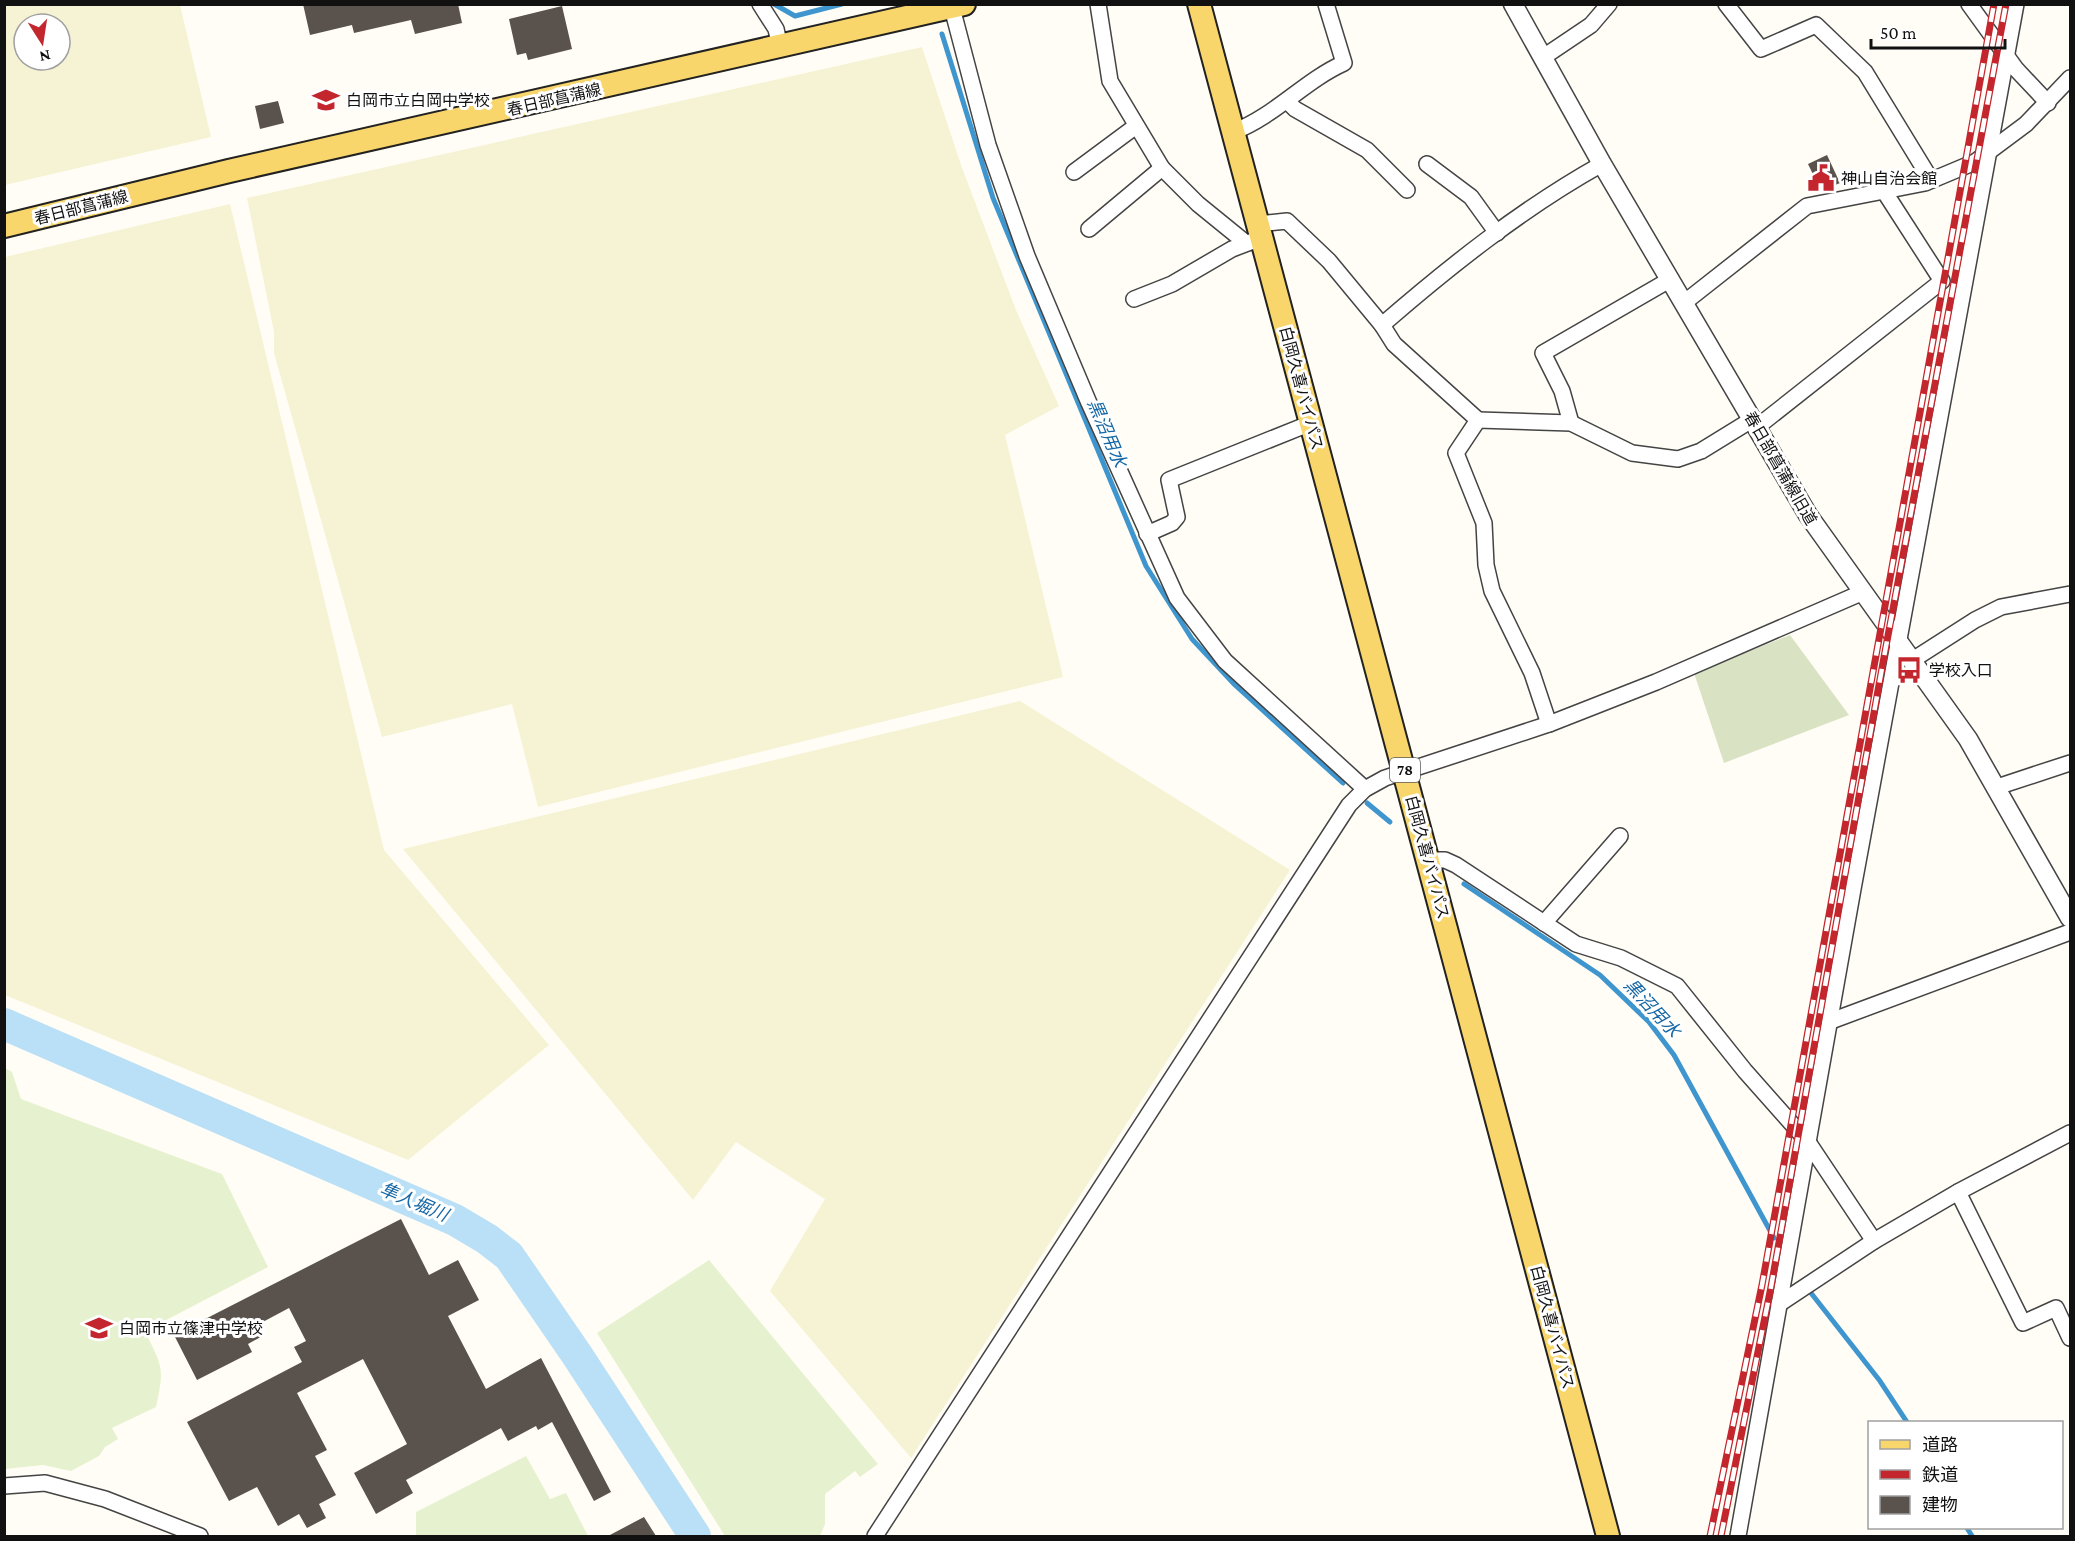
<svg xmlns="http://www.w3.org/2000/svg" width="2075" height="1541" font-family="'Crimson Pro','Noto Sans JP',serif">
<rect width="100%" height="100%" fill="#fffdf5"/>
<!-- farmland -->
<g fill="#f6f3d4" fill-rule="evenodd">
<path d="M4,5H180L211,137L5,185ZM24,24H60V60H24Z"/>
<path d="M922,47L961,165L1016,310L1059,406L1005,435L1063,677L538,807L512,704L382,737L274,353V332L247,198Z"/>
<path d="M230,204L384,850L549,1045L408,1160L5,995V257Z"/>
<path d="M1020,701L1290,870L911,1458L770,1291L825,1199L736,1142L693,1200L403,849Z"/>
</g>
<!-- cemetery -->
<path fill="#d9e3c4" d="M1790,635L1849,715L1724,763L1694,673Z"/>
<!-- pitch -->
<g fill="#e6f2cf">
<path d="M5,1068L12,1072L21,1099L222,1174L268,1267L145,1331C162,1367 165,1367 156,1407L112,1428L118,1439L105,1447L99,1456L71,1471L43,1465L5,1469Z"/>
<path d="M709,1260L878,1464L860,1477L855,1471L825,1494V1524L820,1536H725L597,1333Z"/>
<path d="M526,1456L550,1499L566,1493L588,1536H416V1512Z"/>
</g>
<g fill="none" stroke-linecap="round" stroke-linejoin="round">
<!-- stream -->
<g stroke="#3f96cf" stroke-width="5">
<path d="M774,4L795,16L842,4"/>
<path d="M942,34L993,198L1146,566L1192,639L1235,685L1343,783"/>
<path d="M1367,803L1390,822"/>
<path d="M1464,884L1600,975L1649,1022L1674,1055L1774,1238"/>
<path d="M1811,1293L1880,1381L1907,1422"/>
<path d="M1967,1528L1972,1536"/>
</g>
<!-- river -->
<path stroke="#b9e0f7" stroke-width="32" d="M4,1024L455,1220L487,1239L509,1256L577,1355L695,1536"/>
</g>
<!-- building -->
<g fill="#5a524d">
<path d="M303,4H458L462,23L415,34L411,20L354,33L352,25L310,35Z"/>
<path d="M562,6L572,49L528,60L526,53L517,55L509,19Z"/>
<path d="M278,101L284,123L260,129L255,106Z"/>
<path d="M1827,155L1840,183L1821,191L1808,164Z"/>
<path d="M401,1219L429,1275L458,1260L479,1300L448,1316L486,1389L541,1358L611,1492L594,1501L552,1422L538,1430L536,1426L508,1441L501,1428L406,1480L413,1493L376,1514L354,1473L407,1444L363,1359L297,1393L327,1450L315,1456L336,1495L319,1504L326,1518L307,1528L299,1514L278,1526L257,1487L229,1501L187,1422L302,1362L294,1347L306,1341L289,1308L259,1324L264,1335L248,1344L252,1352L197,1380L174,1335Z"/>
<path d="M644,1517L656,1536H608Z"/>
</g>
<g fill="none" stroke-linecap="round" stroke-linejoin="round">
<defs>
<g id="minor">
<path d="M760,4L776,29L780,47"/>
<path d="M951,4L988,145L1027,256L1089,403L1177,598L1225,661L1365,789"/>
<path d="M1098,4L1110,81L1162,168L1198,204L1246,243"/>
<path d="M1726,4L1761,49L1816,25L1865,72L1931,180"/>
<path d="M1969,4L2016,69L2048,103"/>
<path d="M1542,58L1591,25L1609,4"/>
<path d="M1287,101L1295,109L1367,150L1407,190"/>
<path d="M1233,132C1275,116 1304,81 1344,63L1326,4"/>
<path d="M1427,164L1471,197L1497,233"/>
<path d="M1074,172L1136,126"/>
<path d="M1258,224L1287,221L1329,261L1382,325L1394,344L1478,420L1456,453L1484,523L1486,565L1492,591L1532,673L1549,724"/>
<path d="M1089,229L1162,168"/>
<path d="M1134,299L1172,284L1232,249L1253,241"/>
<path d="M1685,302L1807,206L1925,183L1975,162L2026,124L2070,78"/>
<path d="M1382,325C1450,266 1523,208 1602,164"/>
<path d="M1478,420L1571,423L1632,453L1678,459L1701,451L1753,419"/>
<path d="M1571,423L1562,391L1543,353L1671,279"/>
<path d="M1757,427L1942,281L1884,191"/>
<path d="M1147,534L1172,523L1177,517L1169,480L1311,423"/>
<path d="M1911,661L1975,620L2001,607L2070,594"/>
<path d="M1997,787L2070,763"/>
<path d="M1429,860H1445L1456,865L1576,944L1621,958L1677,986L1745,1071L1808,1142L1874,1241"/>
<path d="M1544,923L1620,836"/>
<path d="M1831,1021L2070,932"/>
<path d="M1958,1192L2023,1323L2056,1308L2070,1338"/>
<path d="M1779,1304L1874,1241L1958,1192L2070,1133"/>
<path d="M4,1486L45,1483L105,1499L200,1536"/>
<path d="M875,1536L1349,805L1365,789L1385,778L1549,724L1656,682L1861,593"/>
<path d="M1738,1536L1853,889L2016,4"/>
</g>
<path id="tertiary" d="M1513,4L1602,164L1808,515L1968,739L2070,918"/>
<g id="primary">
<path d="M1199,4L1608,1536"/>
<path d="M4,226L229,171L964,4"/>
</g>
</defs>
<!-- minor casing -->
<use href="#minor" stroke="#444" stroke-width="18"/>
<!-- tertiary casing -->
<use href="#tertiary" stroke="#444" stroke-width="21"/>
<!-- primary casing -->
<use href="#primary" stroke="#222" stroke-width="26"/>
<!-- minor -->
<use href="#minor" stroke="#fff" stroke-width="15"/>
<!-- tertiary -->
<use href="#tertiary" stroke="#fff" stroke-width="18"/>
<!-- primary -->
<use href="#primary" stroke="#f9d66b" stroke-width="22"/>
<defs>
<g id="rail">
<path d="M1710,1536L1762,1285L1994,4"/>
<path d="M1721,1536L1771,1287L1884,657L2006,4"/>
</g>
</defs>
<!-- rail casing -->
<use href="#rail" stroke="#c4262e" stroke-width="7"/>
<!-- rail -->
<use href="#rail" stroke="#fff" stroke-width="4.5" stroke-dasharray="14" stroke-linecap="butt"/>
</g>
<!-- icons -->
<defs>
<symbol id="school-bare" viewBox="-9 -9 18 18"><path d="M0-5L7-2L0 1L-7-2ZM-4 1L0 2.5L4 1V4Q0 6-4 4Z" fill="#c4262e" stroke="#fff" stroke-width="2.5" paint-order="stroke"/></symbol>
<symbol id="civic-bare" viewBox="-9 -9 18 18"><path d="M-.6-6.5H3V-4.5H.6V-3L4-1V1h2V6H-6V1h2V-1L-.6-3ZM-1.2 2.5V6h2.4V2.5Z" fill="#c4262e" stroke="#fff" stroke-width="2.5" paint-order="stroke"/></symbol>
<symbol id="bus-bare" viewBox="-9 -9 18 18"><path d="M-5-6H5V4H4V6H2V4H-2V6H-4V4H-5ZM-3.5-4V0h7V-4ZM-3.5 1.2v1.5H-2V1.2ZM2 1.2v1.5H3.5V1.2Z" fill="#c4262e" stroke="#fff" stroke-width="2.5" paint-order="stroke"/></symbol>
</defs>
<g fill-rule="evenodd">
<use href="#school-bare" x="307" y="81" width="38" height="38"/>
<use href="#civic-bare" x="1802" y="159" width="38" height="38"/>
<use href="#bus-bare" x="1890" y="651" width="38" height="38"/>
<use href="#school-bare" x="80" y="1309" width="38" height="38"/>
</g>
<g text-anchor="middle" stroke-width="6" stroke-linejoin="round" paint-order="stroke">
<!-- shield labels -->
<rect fill="#fff" stroke="#585858" stroke-width="1.5" x="1390" y="758" width="30" height="24" rx="4.5"/>
<g font-size="15" font-weight="bold" fill="#111">
<text x="1405" y="775">78</text>
</g>
<!-- street labels -->
<g font-size="16" fill="#111" stroke="#fff">
<text transform="translate(554 99) rotate(-13)" y="6">春日部菖蒲線</text>
<text transform="translate(81 207) rotate(-14)" y="6">春日部菖蒲線</text>
<text transform="translate(1302 388) rotate(75)" y="6">白岡久喜バイパス</text>
<text transform="translate(1781 468) rotate(60)" y="6">春日部菖蒲線旧道</text>
<text transform="translate(1428 857) rotate(75)" y="6">白岡久喜バイパス</text>
<text transform="translate(1553 1327) rotate(75)" y="6">白岡久喜バイパス</text>
</g>
<!-- poi labels -->
<g font-size="16" fill="#111" stroke="#fff" text-anchor="start">
<text x="346" y="106">白岡市立白岡中学校</text>
<text x="1841" y="184">神山自治会館</text>
<text x="1929" y="676">学校入口</text>
<text x="119" y="1334">白岡市立篠津中学校</text>
</g>
<!-- water labels -->
<g font-size="18" font-style="italic" fill="#1768a6" stroke="#fff">
<text transform="translate(1107 433) rotate(67)" y="6">黒沼用水</text>
<text transform="translate(1652 1008) rotate(47)" y="6">黒沼用水</text>
<text transform="translate(414 1202) rotate(23)" y="6">隼人堀川</text>
</g>
</g>
<!-- border -->
<rect width="2075" height="1541" fill="none" stroke="#111111" stroke-width="12"/>
<!-- legend -->
<rect x="1868" y="1421" width="195" height="108" fill="#ffffff" stroke="#a0a0a0" stroke-width="1.5"/>
<rect x="1880" y="1440" width="30" height="9" fill="#f9d66b" stroke="#a0a0a0" stroke-width="1.5"/>
<text x="1922" y="1451" font-size="18" fill="#111111">道路</text>
<rect x="1880" y="1470" width="30" height="9" fill="#c4262e" stroke="#a0a0a0" stroke-width="1.5"/>
<text x="1922" y="1481" font-size="18" fill="#111111">鉄道</text>
<rect x="1880" y="1496" width="30" height="18" fill="#5a524d" stroke="#a0a0a0" stroke-width="1.5"/>
<text x="1922" y="1511" font-size="18" fill="#111111">建物</text>
<!-- north arrow -->
<g transform="translate(42 42) rotate(168)"><circle r="28" fill="#ffffff" stroke="#a0a0a0" stroke-width="1.5"/>
<path d="M0-4.5L10 22L0 15L-10 22Z" fill="#c4262e"/>
<text y="-9" font-size="16" font-weight="bold" text-anchor="middle" fill="#111111">N</text>
</g>
<!-- scale -->
<path d="M1871 39v9h134v-9" fill="none" stroke="#111111" stroke-width="3"/>
<text x="1880" y="39" font-size="18" fill="#111111" stroke="#ffffff" stroke-width="4.5" paint-order="stroke">50 m</text>
</svg>
